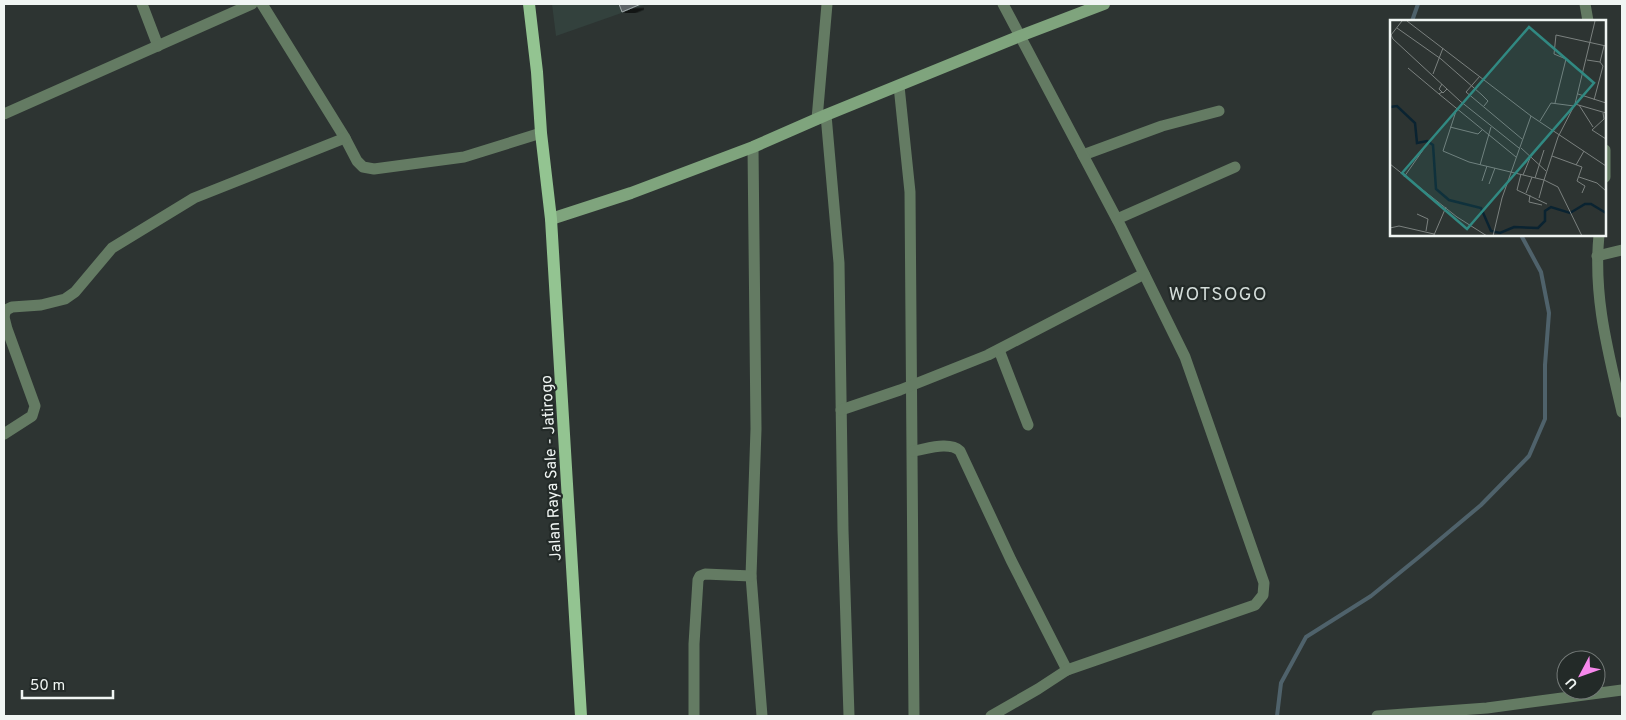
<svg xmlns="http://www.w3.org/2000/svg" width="1626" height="720" font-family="Overpass,sans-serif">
<defs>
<filter id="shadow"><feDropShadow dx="4.5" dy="4.5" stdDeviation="0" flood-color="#0009"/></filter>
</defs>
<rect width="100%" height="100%" fill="#2d3432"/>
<!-- built -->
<path fill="#33413d" d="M552,4H647L556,36Z"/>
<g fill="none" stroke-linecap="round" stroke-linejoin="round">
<!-- stream -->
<g stroke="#4f626b" stroke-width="4">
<path d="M1412,21L1418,4"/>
<path d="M1277,716L1281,683L1306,637L1371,596L1419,557L1481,505L1529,456L1545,419V365L1549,313L1541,272L1521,235"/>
</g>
</g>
<!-- building -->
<path fill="#5c6465" stroke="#a0a9aa" filter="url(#shadow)" d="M619,4H641L622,12Z"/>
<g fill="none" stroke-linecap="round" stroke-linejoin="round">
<!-- street -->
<g stroke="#647b63" stroke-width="11">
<path d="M142,4L158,46"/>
<path d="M262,4L345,138L357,161L363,167L374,169L464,157L541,133"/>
<path d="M1585,4L1588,21"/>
<path d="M899,86L910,192L914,716"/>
<path d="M4,114L252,4"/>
<path d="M826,115L839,263L843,530L849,716"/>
<path d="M817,119L827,4"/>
<path d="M753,147L756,429L751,576L762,716"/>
<path d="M1605,150V177"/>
<path d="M1083,155L1162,126L1219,111"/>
<path d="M1117,219L1235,167"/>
<path d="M1599,235C1593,297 1608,351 1622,412"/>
<path d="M1597,256L1622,250"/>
<path d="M4,316L6,310L12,307L41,305L65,299L75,292L112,248L194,198L345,138"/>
<path d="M4,317L7,329L35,406L32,416L4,434"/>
<path d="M999,350L1028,425"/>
<path d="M841,410L900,390L988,355L1144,274"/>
<path d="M913,451C927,449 949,441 960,451L1011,560L1067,670"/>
<path d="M694,716V644L698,580L700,576L705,574L751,576"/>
<path d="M991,716L1038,689L1067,670L1255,605L1263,595L1264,583L1185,357L1120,225L1003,4"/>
<path d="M1377,716L1487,708L1622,690"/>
</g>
<!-- secondary -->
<path stroke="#7fa47d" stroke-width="12" d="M551,219L631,193L753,147L826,115L1020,36L1104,4"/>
<!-- primary -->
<path stroke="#93c491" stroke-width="12" d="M529,4L537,72L541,133L551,219L581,716"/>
</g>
<g text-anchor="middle" stroke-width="4.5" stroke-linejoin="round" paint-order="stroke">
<!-- street labels -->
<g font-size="16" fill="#f0f5f3" stroke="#232a28">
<text transform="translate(550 468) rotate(-93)" y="6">Jalan Raya Sale - Jatirogo</text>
</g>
<!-- quarter labels -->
<g font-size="19" letter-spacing="1" fill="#d3dcd9" stroke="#232a28">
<text x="1218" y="300">WOTSOGO</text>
</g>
</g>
<!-- overview -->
<g transform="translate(1390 20)">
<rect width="216" height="216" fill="#2d3432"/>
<path fill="none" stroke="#0a2331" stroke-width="2.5" d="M0,87L7,86L25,103L27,123L37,121L43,125L46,169L59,180L91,188L101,211L110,213L124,207L148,208L155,201V191L161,187L180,193L195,184H201L216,193"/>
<path fill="none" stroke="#7b817f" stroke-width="1" d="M12,1L1,15L3,19L70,81L129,128M17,1L141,96L216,146M7,8L51,39L92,75L98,81L94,86M197,40L210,42L213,46L204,80M210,42L214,26M18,48L49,74M43,54L53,28M90,56L76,72L132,119M52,64L49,69L53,73L57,69M52,72L49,74L126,137M188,74L216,83M165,83L176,39L164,34L166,15L216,26M185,84L216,93M189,85L203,107M67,88L53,131L79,142L154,160L168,117L185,84L205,1M213,93L214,99L202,110L216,119M150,101L161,83L184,86M60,107L88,114L92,110M131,128L156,151M162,136L192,147L187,161L195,166L192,173M0,144L67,197L97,216M90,145L101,107M186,145L194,131M131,154L127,170L157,184M133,155L140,138M14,157L33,130M189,157L207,163L216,171M145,158L154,130M92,161L97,146M99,164L105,148M136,173L142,157M140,175L139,182L152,185M149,178L154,160L168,167L192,216M27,194L38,199L36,211M0,208L9,206L44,214M44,215L56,187M103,216L112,178L141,96"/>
<path fill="#318982" fill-opacity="0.15" stroke="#318982" stroke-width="2.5" d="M139,7L204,63L77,209L12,153Z"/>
<rect width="216" height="216" fill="none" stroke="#f0f5f3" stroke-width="2.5"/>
</g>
<!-- border -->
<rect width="1626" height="720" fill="none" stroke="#f0f5f3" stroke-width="10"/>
<!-- north arrow -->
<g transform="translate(1581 675) rotate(229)"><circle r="24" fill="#232a28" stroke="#757b79"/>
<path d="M0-4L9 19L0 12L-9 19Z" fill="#f788ec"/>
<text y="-8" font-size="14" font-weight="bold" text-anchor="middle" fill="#f0f5f3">U</text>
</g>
<!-- scale -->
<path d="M22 690v8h91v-8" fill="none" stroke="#f0f5f3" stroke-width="2.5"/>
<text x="30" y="690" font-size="15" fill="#f0f5f3" stroke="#232a28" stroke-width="4" paint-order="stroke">50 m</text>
</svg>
